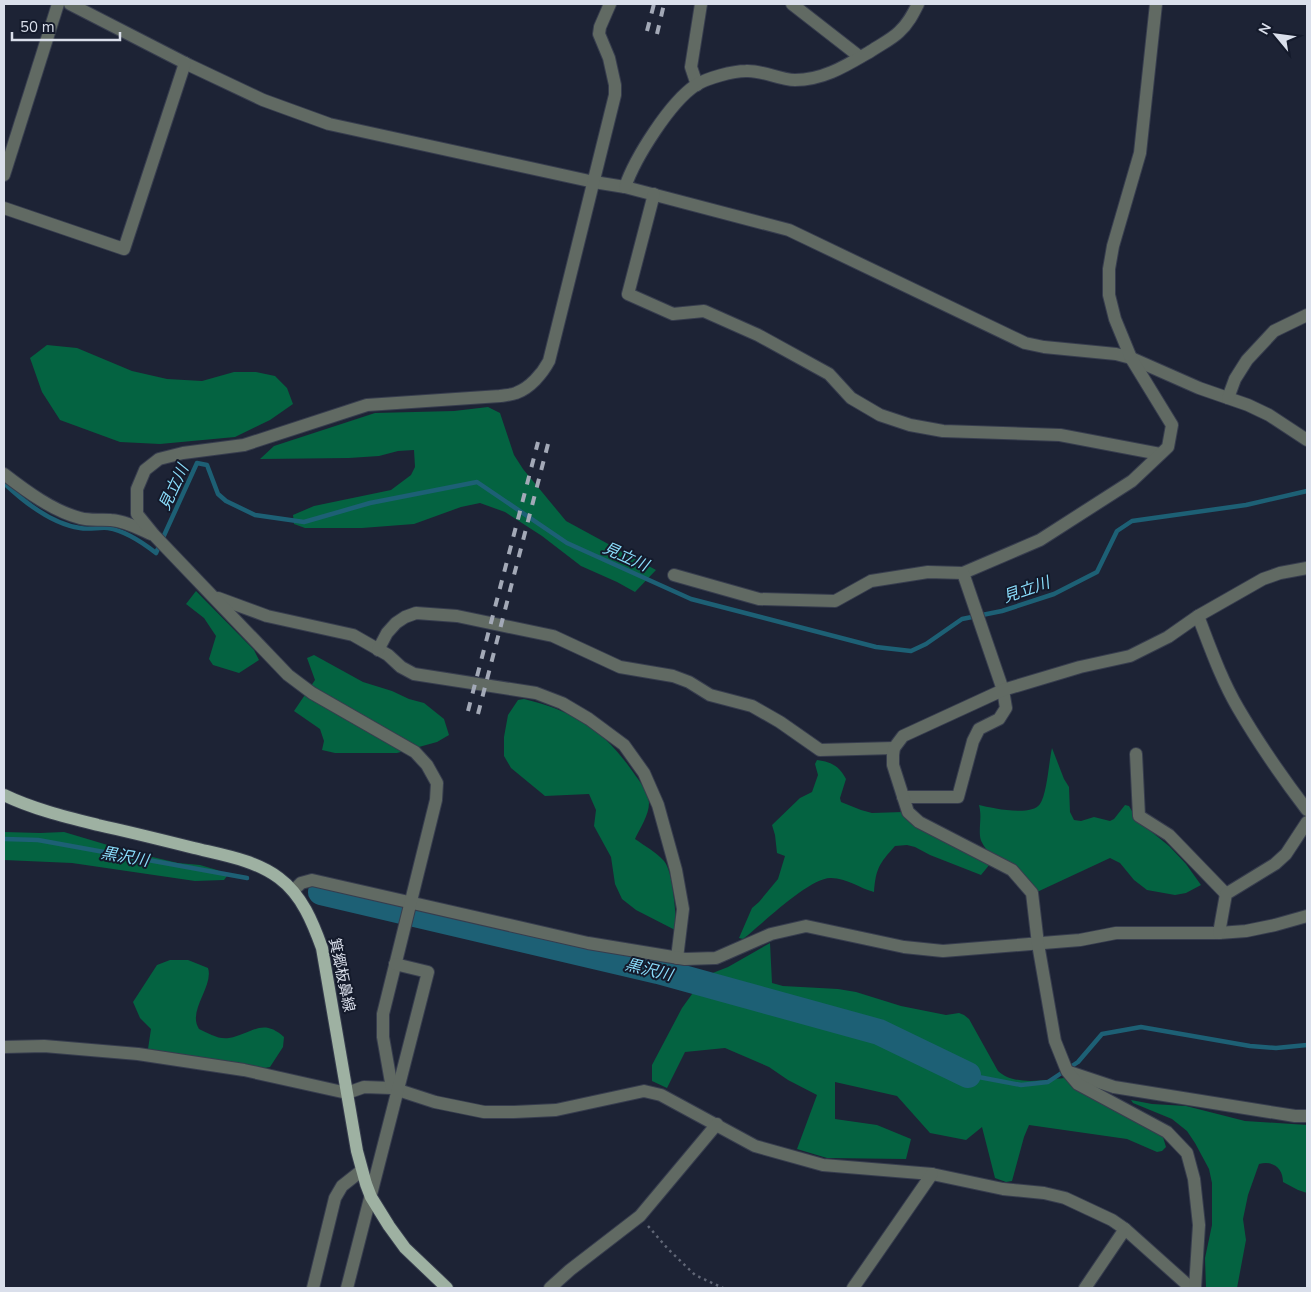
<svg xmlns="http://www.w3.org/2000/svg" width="1311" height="1292" font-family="'Nunito Sans','Noto Sans JP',sans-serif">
<rect width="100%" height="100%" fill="#1d2335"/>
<!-- forest -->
<g fill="#046341">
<path d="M47,345L77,348L132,371L167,379L202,381L234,372H256L275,376L287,388L293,404L270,420L235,437L160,444L120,442L60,420L42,392L30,358Z"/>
<path d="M488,407L500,413L514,455L523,469L566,521L656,570L635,592L617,582L581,566L542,536L505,512L480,503L461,507L414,524L362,528H305L294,524L293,515L314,506L391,490L411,475L415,467L414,450L398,451L379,456L349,458L260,459L274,446L375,413L454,411Z"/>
<path d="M196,591L254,650L259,660L239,673L213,665L209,659L216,636L204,618L186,604Z"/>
<path d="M314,655L363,682L392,691L409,699L424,703L444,719L449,735L437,742L397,753H335L322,750L324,741L320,729L294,711L315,680L307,658Z"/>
<path d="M524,699C574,711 604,730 633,772C639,781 649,792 649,803C649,815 640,828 635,839C645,846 656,852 664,861C674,873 675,914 677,931L636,910L622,899L615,884L611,857L594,826L596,810L589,794L545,796L511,768L504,756V737L508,715L518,700Z"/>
<path d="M1052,748L1064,779L1069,787L1070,812L1074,820L1081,821L1094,817L1110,821L1114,819L1125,805L1129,806L1137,820L1169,846L1186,864L1201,885L1186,893L1175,895L1147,890L1134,880L1120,863L1110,858L1037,892C1023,881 981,853 980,836C979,825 982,816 979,805C992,808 1031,817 1040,804C1047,794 1049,761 1052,748Z"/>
<path d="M817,760C832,762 839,766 846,779L840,798L841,802L861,810L872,813L903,812L990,864L981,875L930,855L915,847L907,845L895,846C879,864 876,868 874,892C859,888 847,878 831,878C810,877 761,925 743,939L739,938L752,908L759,902L778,879L785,856L777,853L775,835L772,825L800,798L812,792L818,775L815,764Z"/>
<path d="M4,832L40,833L64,832L131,852L178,863L200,865L217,870L227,876L224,880L195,881L72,863L4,860Z"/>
<path d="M770,943L772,983L783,986L838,989L856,992L901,1006L946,1015L959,1013L964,1015L969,1019L998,1071C1014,1086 1044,1080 1064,1078L1079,1091L1163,1137L1166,1147L1162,1151L1157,1152L1127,1139L1029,1125L1024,1137L1012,1181L1006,1182L995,1178L982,1127L966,1140L930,1133L897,1096L835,1082V1119L877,1125L911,1139L906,1159L827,1158L797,1149L817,1095L788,1080L769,1067L725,1048L685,1052L667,1088L652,1081V1065L682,1008L705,976L728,967Z"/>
<path d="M170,960H188L208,968C214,986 187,1011 199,1029C208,1033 219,1040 229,1038C252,1034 262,1017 284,1037L283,1047L270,1067L265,1068L148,1049L151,1029L140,1018L133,1002L157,965Z"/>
<path d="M1131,1100L1152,1104L1186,1106L1245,1121L1307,1125V1193L1298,1190L1283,1182C1283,1168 1273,1160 1259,1164L1248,1195L1243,1219L1246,1240L1237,1288H1206L1205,1258L1212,1225V1183L1209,1169L1195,1143L1187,1131L1172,1119L1133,1103Z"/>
</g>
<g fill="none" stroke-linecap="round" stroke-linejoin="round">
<!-- stream -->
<g stroke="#1d6075" stroke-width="4.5">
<path d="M4,483C24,502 52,524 80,528C89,530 99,527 108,528C126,531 142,542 156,553L197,463L207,465L218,494L226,501L255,515L304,522L370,503L477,482L567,543L691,599L876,647L911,651L926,644L962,619L1002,611L1054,594L1097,572L1117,531L1132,521L1246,505L1307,491"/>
<path d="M4,839L38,840L247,878"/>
<path d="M968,1075L1021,1085L1048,1082L1078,1062L1102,1034L1141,1027L1250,1046L1276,1048L1307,1045"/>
</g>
<!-- river -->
<path stroke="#1d6075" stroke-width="26" d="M321,892L658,971L879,1032L968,1075"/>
<defs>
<g id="minor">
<path d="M70,4L189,65L263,100L329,124L594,182L625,187L789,230L1025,343L1044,347L1116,354L1131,358L1199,388L1248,405L1269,415L1307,440"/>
<path d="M792,4L860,57"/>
<path d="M697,85L691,67L701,4"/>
<path d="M4,175L58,4"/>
<path d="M625,187C635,158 670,102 696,85C707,78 733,71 746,71C763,70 779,80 795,80C824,80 847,65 871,51C880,45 892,39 899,32C908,24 913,14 918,4"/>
<path d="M654,194L628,294L673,314L704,311L758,335L829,374L851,398L880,415L910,425L943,431L1060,435L1160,454"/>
<path d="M4,208L124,249L185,63"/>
<path d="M1228,398L1235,379L1247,360L1274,331L1307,315"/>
<path d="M4,474C26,491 53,511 80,518C90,521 101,519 111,520C125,521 138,528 151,534"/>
<path d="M674,575L759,599L835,601L871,581L928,572L963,573L1040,540L1132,481L1168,447L1172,425L1131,358L1115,319L1109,295V269L1113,246L1140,153L1156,4"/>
<path d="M218,598L267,616L353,635L388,655L401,667L414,674L536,693L562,703L589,719L624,745L644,773L658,805L676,870L683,909L677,958"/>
<path d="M1198,616C1210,647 1221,679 1238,708C1259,744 1282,777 1307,810"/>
<path d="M378,650L387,633L396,623L405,617L416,613L457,616L553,636L620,667L673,676L689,682L710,695L752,706L780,722L820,750L894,748"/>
<path d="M1136,754L1139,816L1169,835L1226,894"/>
<path d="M903,797H958L973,741L979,729L999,719L1006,708L1003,690L963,573"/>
<path d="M293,891L301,883L312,880L588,943L685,959L716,958L771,934L806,926L904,947L943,951L1080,940L1116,933H1219L1246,931L1275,925L1307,916"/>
<path d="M1219,933L1226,894L1275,864L1286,854L1307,822"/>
<path d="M4,1047L44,1046L138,1054L244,1070L347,1093L364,1087L392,1088L435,1102L484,1112H514L556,1110L644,1091L661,1095L755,1146L823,1165L932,1174L1003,1189L1044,1193L1065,1198L1112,1220L1125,1229L1191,1288"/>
<path d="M1069,1072L1114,1087L1295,1116H1307"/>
<path d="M392,1088L383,1037V1014L436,800L437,783L427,765L415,752L312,693L288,675L154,535L137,514V489L145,470L159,459L183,453L244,445L367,405L500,396C505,395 511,395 516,393C530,388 542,374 549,361L615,95V85L609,58L599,34L600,27L610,4"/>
<path d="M313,1288L335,1198L342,1186L361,1171"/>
<path d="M347,1288L428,972L395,964"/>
<path d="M550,1288L570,1270L640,1216L717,1124"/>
<path d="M853,1288L932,1174"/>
<path d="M1085,1288L1125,1229"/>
<path d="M1195,1288L1199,1225L1194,1179L1187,1153L1167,1132L1078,1084L1067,1071L1055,1041L1038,944L1032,893L1012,870L919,822L908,812L893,765V755L894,748L903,736L1003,690L1080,667L1130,656L1168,637L1198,616L1263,579L1280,573L1307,568"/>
</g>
<path id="major" d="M4,795C33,809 66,817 98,825C130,832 162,840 194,848C223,855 255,860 279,878C302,895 313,923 322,948L357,1151L366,1184L371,1197L389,1226L405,1248L447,1288"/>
</defs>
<!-- minor casing -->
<use href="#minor" stroke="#373d4e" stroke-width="14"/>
<!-- major casing -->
<use href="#major" stroke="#373d4e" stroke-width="14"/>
<!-- path -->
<path stroke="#606676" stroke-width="2.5" stroke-dasharray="2.5 4" stroke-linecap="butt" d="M648,1226L668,1249L695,1275L723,1288"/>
<!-- minor -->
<use href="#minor" stroke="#616a63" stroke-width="12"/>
<!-- major -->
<use href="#major" stroke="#9eb1a2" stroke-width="12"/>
<!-- rail -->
<g stroke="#a3a9b7" stroke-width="4" stroke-dasharray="9 9" stroke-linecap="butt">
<path d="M647,31L654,4"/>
<path d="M657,34L664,4"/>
<path d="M468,711L538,442"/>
<path d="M478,714L548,444"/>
</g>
</g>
<g text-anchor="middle" stroke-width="4" stroke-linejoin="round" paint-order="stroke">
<!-- street labels -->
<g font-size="15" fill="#dadfeb" stroke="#141a2b">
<text transform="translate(342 975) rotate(78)" y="5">箕郷板鼻線</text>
</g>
<!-- water labels -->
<g font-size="16" font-style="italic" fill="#8addfb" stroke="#141a2b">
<text transform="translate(173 487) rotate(-65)" y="6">見立川</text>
<text transform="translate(626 556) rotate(24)" y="6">見立川</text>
<text transform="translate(1026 589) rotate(-19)" y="6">見立川</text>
<text transform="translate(125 856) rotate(10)" y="6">黒沢川</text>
<text transform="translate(649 969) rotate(14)" y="6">黒沢川</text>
</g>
</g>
<!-- border -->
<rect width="1311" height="1292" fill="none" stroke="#dadfeb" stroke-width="10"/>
<!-- north arrow -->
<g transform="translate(1276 35) rotate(299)" stroke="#141a2b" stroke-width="4" paint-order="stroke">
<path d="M0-4L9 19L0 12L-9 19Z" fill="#dadfeb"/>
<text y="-8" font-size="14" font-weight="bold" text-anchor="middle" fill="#dadfeb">N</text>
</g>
<!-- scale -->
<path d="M12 32v8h108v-8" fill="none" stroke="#dadfeb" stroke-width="2.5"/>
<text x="20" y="32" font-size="15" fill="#dadfeb" stroke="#141a2b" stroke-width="4" paint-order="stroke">50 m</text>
</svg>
